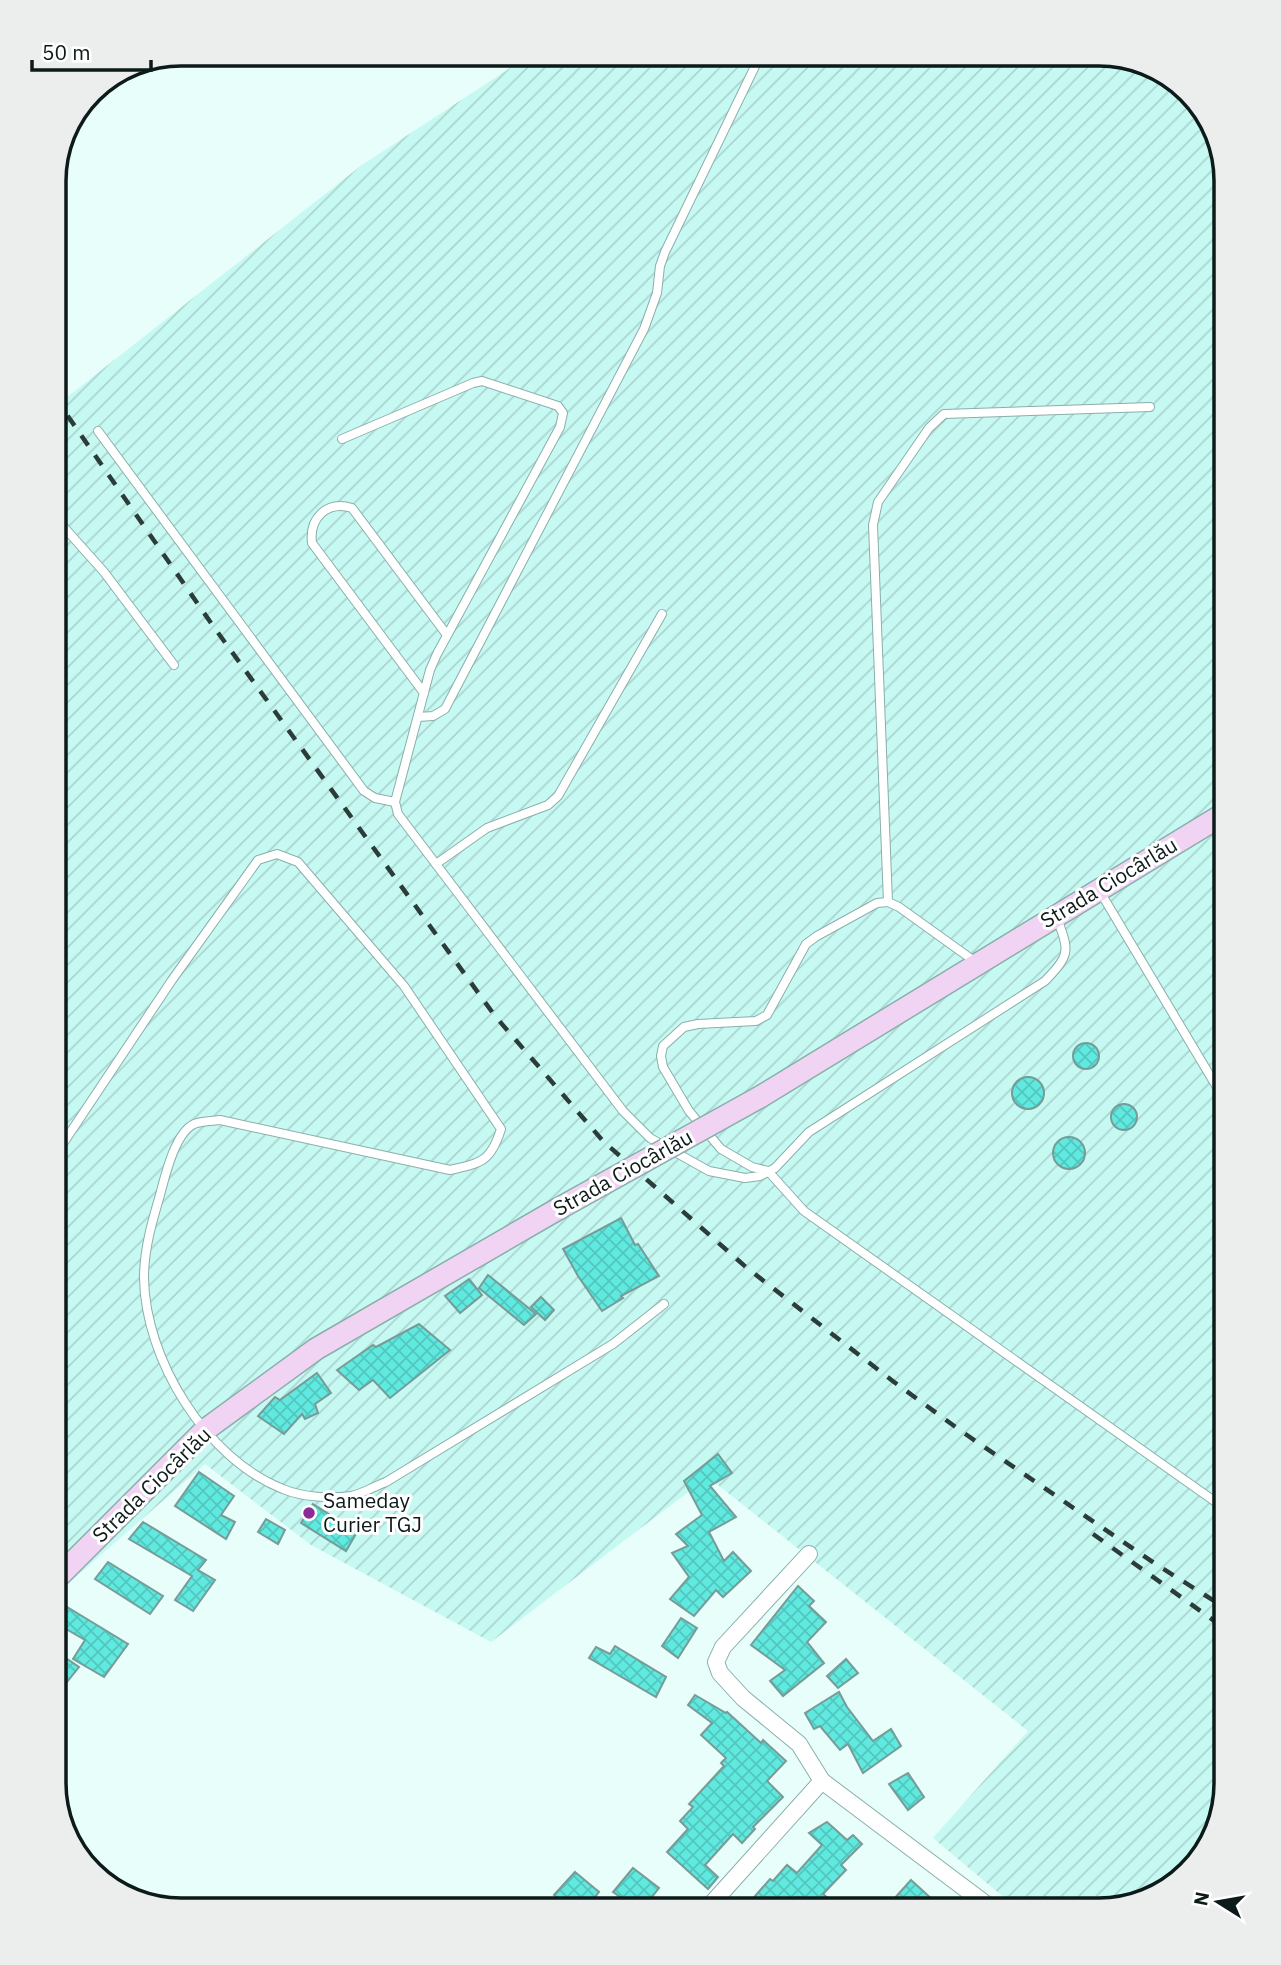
<svg xmlns="http://www.w3.org/2000/svg" width="1281" height="1965" font-family="'IBM Plex Sans',sans-serif">
<defs>
<pattern id="industrial-furrows" width="10" height="10" patternUnits="userSpaceOnUse" patternTransform="scale(1.75)"><rect width="10" height="10" fill="#c7f9f3"/><path d="M-1 1l2-2M0 10L10 0M9 11l2-2" fill="none" stroke="#aad5d0"/></pattern>
<pattern id="building-cross-hatch" width="8" height="8" patternUnits="userSpaceOnUse" patternTransform="scale(1.75)"><rect width="8" height="8" fill="#60e9df"/><path d="M0 0l8 8M0 8l8-8" fill="none" stroke="#52c7bf"/></pattern>
</defs>
<rect width="100%" height="100%" fill="#e7fefb"/>
<!-- industrial -->
<path fill="url(#industrial-furrows)" d="M541,54L1058,55L1127,67L1192,101L1213,125L1227,181V1784L1210,1848L1156,1897L1100,1911H1020L933,1838L1028,1731L708,1477L491,1642L311,1545L205,1464L70,1582L54,1593V409L71,394L362,165L522,60Z"/>
<!-- building -->
<g fill="url(#building-cross-hatch)" stroke="#779b97" stroke-width="2">
<circle cx="1086" cy="1056" r="13"/>
<circle cx="1028" cy="1093" r="16"/>
<circle cx="1124" cy="1117" r="13"/>
<circle cx="1069" cy="1153" r="16"/>
<path d="M621,1218L635,1245L638,1244L659,1276L621,1296L623,1298L602,1311L578,1276L563,1249Z"/>
<path d="M488,1275L536,1314L524,1325L479,1288Z"/>
<path d="M469,1279L482,1295L460,1313L445,1296Z"/>
<path d="M541,1297L554,1310L545,1320L531,1307Z"/>
<path d="M419,1324L450,1350L390,1398L373,1380L359,1390L337,1370L373,1345L376,1347Z"/>
<path d="M317,1373L331,1393L315,1404L318,1413L305,1419L302,1414L284,1434L258,1416L275,1397L280,1400Z"/>
<path d="M718,1454L732,1473L710,1486L736,1517L709,1532L724,1561L733,1552L751,1571L723,1597L716,1590L694,1616L670,1599L689,1577L672,1553L688,1546L676,1534L702,1515L684,1481Z"/>
<path d="M199,1472L234,1496L221,1515L235,1522L226,1539L175,1506Z"/>
<path d="M313,1504L357,1532L346,1551L301,1523Z"/>
<path d="M266,1519L285,1530L278,1544L258,1532Z"/>
<path d="M143,1522L206,1560L198,1570L215,1580L193,1611L175,1600L192,1576L129,1539Z"/>
<path d="M108,1562L163,1596L150,1614L95,1579Z"/>
<path d="M798,1586L814,1601L809,1606L826,1622L807,1642L824,1663L783,1696L770,1681L785,1670L751,1645Z"/>
<path d="M54,1599L128,1644L104,1677L73,1659L85,1640L54,1622Z"/>
<path d="M681,1618L697,1628L678,1658L662,1646Z"/>
<path d="M615,1646L666,1677L656,1697L589,1658L596,1647L610,1654Z"/>
<path d="M54,1650L79,1667L67,1682L54,1674Z"/>
<path d="M846,1659L858,1673L838,1688L827,1676Z"/>
<path d="M839,1692L847,1707L873,1741L891,1729L901,1746L863,1773L848,1744L840,1750L820,1726L814,1729L805,1713Z"/>
<path d="M695,1695L726,1713L727,1712L761,1743L763,1740L786,1761L767,1781L783,1797L753,1827L755,1829L742,1843L733,1834L705,1865L718,1877L708,1889L667,1852L688,1829L680,1821L693,1807L689,1804L724,1766L721,1763L726,1758L701,1735L712,1723L688,1705Z"/>
<path d="M908,1773L924,1797L908,1810L889,1784Z"/>
<path d="M827,1822L847,1840L853,1835L862,1844L841,1865L846,1870L823,1894L843,1911H815L798,1897L786,1911H719L730,1899L743,1910L770,1879L773,1881L787,1865L797,1873L822,1845L809,1833Z"/>
<path d="M633,1868L659,1888L641,1911L613,1892Z"/>
<path d="M575,1872L599,1892L584,1911H573L554,1895Z"/>
<path d="M911,1880L945,1911H904L893,1900Z"/>
</g>
<g fill="none" stroke-linecap="round" stroke-linejoin="round">
<defs>
<g id="service">
<path d="M98,431L364,791L375,798L395,802"/>
<path d="M342,439L473,383L482,381L558,406L563,413L560,427L437,654L430,670L395,802L398,814L623,1111L650,1138L709,1171L745,1178L760,1176L775,1168L809,1132L1045,981C1071,954 1069,951 1057,918"/>
<path d="M54,516L104,572L174,665"/>
<path d="M424,693L312,543C309,518 327,500 352,508L447,635"/>
<path d="M418,717L433,716L445,709L644,329L657,293L660,266L665,252L761,54"/>
<path d="M436,864L487,828L548,805L558,796L662,614"/>
<path d="M1099,890L1227,1104"/>
<path d="M888,902L873,525L878,502L929,428L944,414L1150,407"/>
<path d="M977,963L899,907L888,902L877,903L817,936L806,944L767,1015L756,1021L698,1024L684,1027L663,1046L661,1056L663,1067L689,1111L721,1149L752,1167L768,1171L804,1211L1227,1510"/>
<path d="M54,1157L172,980L258,860L277,854L298,862L404,986L501,1129C491,1161 482,1163 450,1170L220,1120C212,1121 201,1121 194,1124C175,1133 165,1176 160,1195C152,1222 144,1249 144,1278C145,1359 206,1459 283,1489C302,1497 331,1499 351,1496C362,1494 375,1486 386,1482L613,1344L664,1304"/>
</g>
<g id="minor">
<path d="M809,1554L723,1647L716,1662L720,1673L743,1698L799,1744L822,1781L995,1911"/>
<path d="M705,1911L822,1781"/>
</g>
<g id="secondary">
<path d="M760,1097L1227,812"/>
<path d="M54,1581L205,1430L316,1349L558,1209"/>
</g>
</defs>
<!-- service casing -->
<use href="#service" stroke="#8aafab" stroke-width="10"/>
<!-- minor casing -->
<use href="#minor" stroke="#8aafab" stroke-width="18"/>
<!-- secondary casing -->
<use href="#secondary" stroke="#8aafab" stroke-width="24"/>
<!-- service -->
<use href="#service" stroke="#fff" stroke-width="8"/>
<!-- minor -->
<use href="#minor" stroke="#fff" stroke-width="16"/>
<!-- secondary -->
<use href="#secondary" stroke="#f1d4f4" stroke-width="21"/>
<!-- rail -->
<g stroke="#2b3c39" stroke-width="4.5" stroke-dasharray="12 12" stroke-linecap="butt">
<path d="M54,396L211,623L495,1016L603,1141L747,1268L894,1382L961,1431L1154,1563L1227,1609"/>
<path d="M1093,1534L1227,1630"/>
</g>
<defs>
<path id="secondary-bridge" d="M558,1209L760,1097"/>
</defs>
<!-- secondary-bridge casing -->
<use href="#secondary-bridge" stroke="#8aafab" stroke-width="24" stroke-linecap="butt"/>
<!-- secondary-bridge -->
<use href="#secondary-bridge" stroke="#f1d4f4" stroke-width="21"/>
</g>
<!-- markers -->
<circle fill="#8b2b95" stroke="#fff" stroke-width="2.5" cx="309" cy="1513" r="7"/>
<g text-anchor="middle" stroke-width="6" stroke-linejoin="round" paint-order="stroke">
<!-- street labels -->
<g font-size="21" fill="#0c1b19" stroke="#fff">
<text transform="translate(1109 883) rotate(-31)" y="7">Strada Ciocârlău</text>
<text transform="translate(623 1173) rotate(-29)" y="7">Strada Ciocârlău</text>
<text transform="translate(152 1485) rotate(-44)" y="7">Strada Ciocârlău</text>
</g>
<!-- poi labels -->
<g font-size="21" fill="#0c1b19" stroke="#fff" text-anchor="start">
<text x="323" y="1508">Sameday<tspan x="323" dy="24">Curier TGJ</tspan></text>
</g>
</g>
<!-- crop -->
<path d="M0 0H1281V1965H0ZM181 66H1099A115 115 0 0 1 1214 181V1783A115 115 0 0 1 1099 1898H181A115 115 0 0 1 66 1783V181A115 115 0 0 1 181 66Z" fill="#eceded" fill-rule="evenodd"/>
<path fill="none" stroke="#0c1b19" stroke-width="3.5" d="M181 66H1099A115 115 0 0 1 1214 181V1783A115 115 0 0 1 1099 1898H181A115 115 0 0 1 66 1783V181A115 115 0 0 1 181 66Z"/>
<!-- north arrow -->
<g transform="translate(1218 1902) rotate(281)" stroke="#ffffff" stroke-width="5" paint-order="stroke">
<path d="M0-5L12 26L0 18L-12 26Z" fill="#0c1b19"/>
<text y="-10" font-size="19" font-weight="bold" text-anchor="middle" fill="#0c1b19">N</text>
</g>
<!-- scale -->
<path d="M32 60v10h119v-10" fill="none" stroke="#0c1b19" stroke-width="3.5"/>
<text x="42" y="60" font-size="21" fill="#0c1b19" stroke="#ffffff" stroke-width="5" paint-order="stroke">50 m</text>
</svg>
